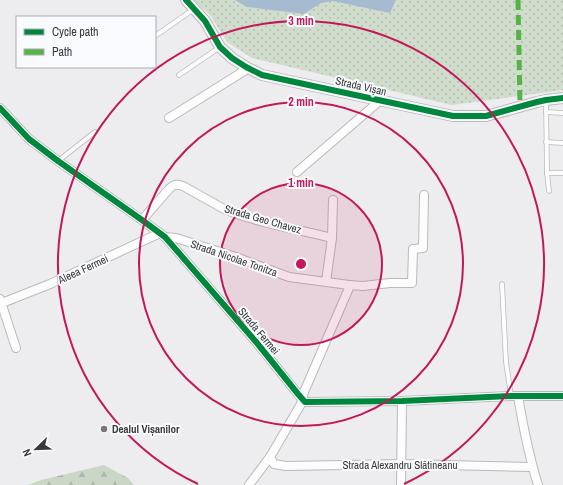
<svg xmlns="http://www.w3.org/2000/svg" width="563" height="485" font-family="'Archivo Narrow',sans-serif">
<defs>
<pattern id="grass-dots" width="8" height="8" patternUnits="userSpaceOnUse"><rect width="8" height="8" fill="#d0dccc"/><path d="M2 2h.1M6 6h.1" fill="none" stroke="#b3beb0" stroke-width="1.8" stroke-linecap="round"/></pattern>
<pattern id="forest-firs" width="22" height="20" patternUnits="userSpaceOnUse"><rect width="22" height="20" fill="#cad7c6"/><path d="M5 1l3.5 6h-7zM16 11l3.5 6h-7z" fill="#aeb9ab"/></pattern>
</defs>
<rect width="100%" height="100%" fill="#ededef"/>
<!-- grass -->
<path fill="url(#grass-dots)" d="M193,0H563V90L452,105L252,58L227,42L211,16Z"/>
<!-- forest -->
<path fill="url(#forest-firs)" d="M104,465L128,478L134,485H28L41,480Z"/>
<!-- water -->
<path fill="#a6bbd0" d="M235,0H396L390,13L333,1L321,3L304,14L247,7Z"/>
<g fill="none" stroke-linecap="round" stroke-linejoin="round">
<defs>
<g id="service">
<path d="M155,36L194,9"/>
<path d="M179,75L220,47"/>
<path d="M546,100L547,173H563"/>
<path d="M546,112L563,113"/>
<path d="M546,142L563,143"/>
<path d="M58,161L95,132"/>
<path d="M547,173L549,191"/>
<path d="M502,284L506,362L511,396"/>
</g>
<g id="minor">
<path d="M0,108L29,139L58,161L142,220L165,237L257,343L298,394L305,402L402,401L511,396H563"/>
<path d="M169,118L244,71L246,67"/>
<path d="M297,172L376,104L377,99"/>
<path d="M142,220L169,189C174,184 176,184 183,186L224,209C258,223 296,229 332,238"/>
<path d="M165,237L176,238L233,256L289,277L349,285V288L304,392L301,404L270,457L249,485"/>
<path d="M326,282L332,238L333,200"/>
<path d="M349,285L363,286L390,283H412L413,249L423,248L424,195"/>
<path d="M0,299L16,348"/>
<path d="M2,303L50,284L160,233"/>
<path d="M518,396C523,426 529,456 538,485"/>
<path d="M270,457L274,464L286,466L402,464L532,467"/>
<path d="M401,485L402,401"/>
</g>
<path id="tertiary" d="M186,0L205,21L220,47L232,58L246,67L262,75L453,116H486L537,102L546,100L563,98"/>
</defs>
<!-- service casing -->
<use href="#service" stroke="#bababb" stroke-width="5.5"/>
<!-- minor casing -->
<use href="#minor" stroke="#bababb" stroke-width="10"/>
<!-- tertiary casing -->
<use href="#tertiary" stroke="#bababb" stroke-width="12"/>
<!-- service -->
<use href="#service" stroke="#fcfcfd" stroke-width="4"/>
<!-- minor -->
<use href="#minor" stroke="#fcfcfd" stroke-width="8"/>
<!-- tertiary -->
<use href="#tertiary" stroke="#fcfcfd" stroke-width="10"/>
<!-- quiet -->
<path stroke="#56b346" stroke-width="5" stroke-dasharray="10 5" stroke-linecap="butt" d="M518,0L520,106"/>
<defs>
<g id="cycleway">
<path d="M186,0L205,21L220,47L232,58L246,67L262,75L453,116H486L537,102L546,100L563,98"/>
<path d="M0,108L29,139L58,161L142,220L165,237L257,343L298,394L305,402L402,401L511,396H563"/>
</g>
</defs>
<!-- cycleway casing -->
<use href="#cycleway" stroke="#f9fafd" stroke-width="8"/>
<!-- cycleway -->
<use href="#cycleway" stroke="#00873e" stroke-width="6"/>
</g>
<!-- distance rings -->
<circle cx="301" cy="264" r="81" fill="#c2185b" fill-opacity=".12"/>
<g fill="none" stroke="#c2185b" stroke-width="2">
<circle cx="301" cy="264" r="81"/>
<circle cx="301" cy="264" r="162"/>
<path d="M198 484A243 243 0 1 1 404 484"/>
</g>
<!-- markers -->
<circle fill="#777779" stroke="#f9fafd" stroke-width="1.5" cx="104" cy="429" r="4"/>
<g text-anchor="middle" stroke-width="4" stroke-linejoin="round" paint-order="stroke">
<!-- street labels -->
<g font-size="11" fill="#373839" stroke="#f9fafd">
<text transform="translate(361 86) rotate(13)" y="4">Strada Vișan</text>
<text transform="translate(263 219) rotate(16)" y="4">Strada Geo Chavez</text>
<text transform="translate(234 258) rotate(19)" y="4">Strada Nicolae Tonitza</text>
<text transform="translate(83 269) rotate(-25)" y="4">Aleea Fermei</text>
<text transform="translate(259 331) rotate(50)" y="4">Strada Fermei</text>
<text x="400" y="469">Strada Alexandru Slătineanu</text>
</g>
<!-- poi labels -->
<g font-size="11" font-weight="bold" fill="#373839" stroke="#f9fafd" text-anchor="start">
<text x="112" y="433">Dealul Vișanilor</text>
</g>
</g>
<circle cx="301" cy="264" r="6" fill="#c2185b" stroke="#f9fafd" stroke-width="2"/>
<g font-size="12" text-anchor="middle" font-weight="bold" fill="#c2185b" stroke="#f9fafd" stroke-width="4" stroke-linejoin="round" paint-order="stroke">
<text x="301" y="25">3 min</text>
<text x="301" y="106">2 min</text>
<text x="301" y="187">1 min</text>
</g>
<!-- legend -->
<rect x="16" y="16" width="140" height="52" fill="#f9fafd" stroke="#abacaf"/>
<rect x="24" y="29" width="20" height="6" fill="#00873e" stroke="#abacaf"/>
<text x="52" y="36" font-size="12" fill="#373839">Cycle path</text>
<rect x="24" y="49" width="20" height="6" fill="#56b346" stroke="#abacaf"/>
<text x="52" y="56" font-size="12" fill="#373839">Path</text>
<!-- north arrow -->
<g transform="translate(36 449) rotate(247)" stroke="#f9fafd" stroke-width="3" paint-order="stroke">
<path d="M0-3L7 15L0 10L-7 15Z" fill="#373839"/>
<text y="-6" font-size="11" font-weight="bold" text-anchor="middle" fill="#373839">N</text>
</g>
</svg>
